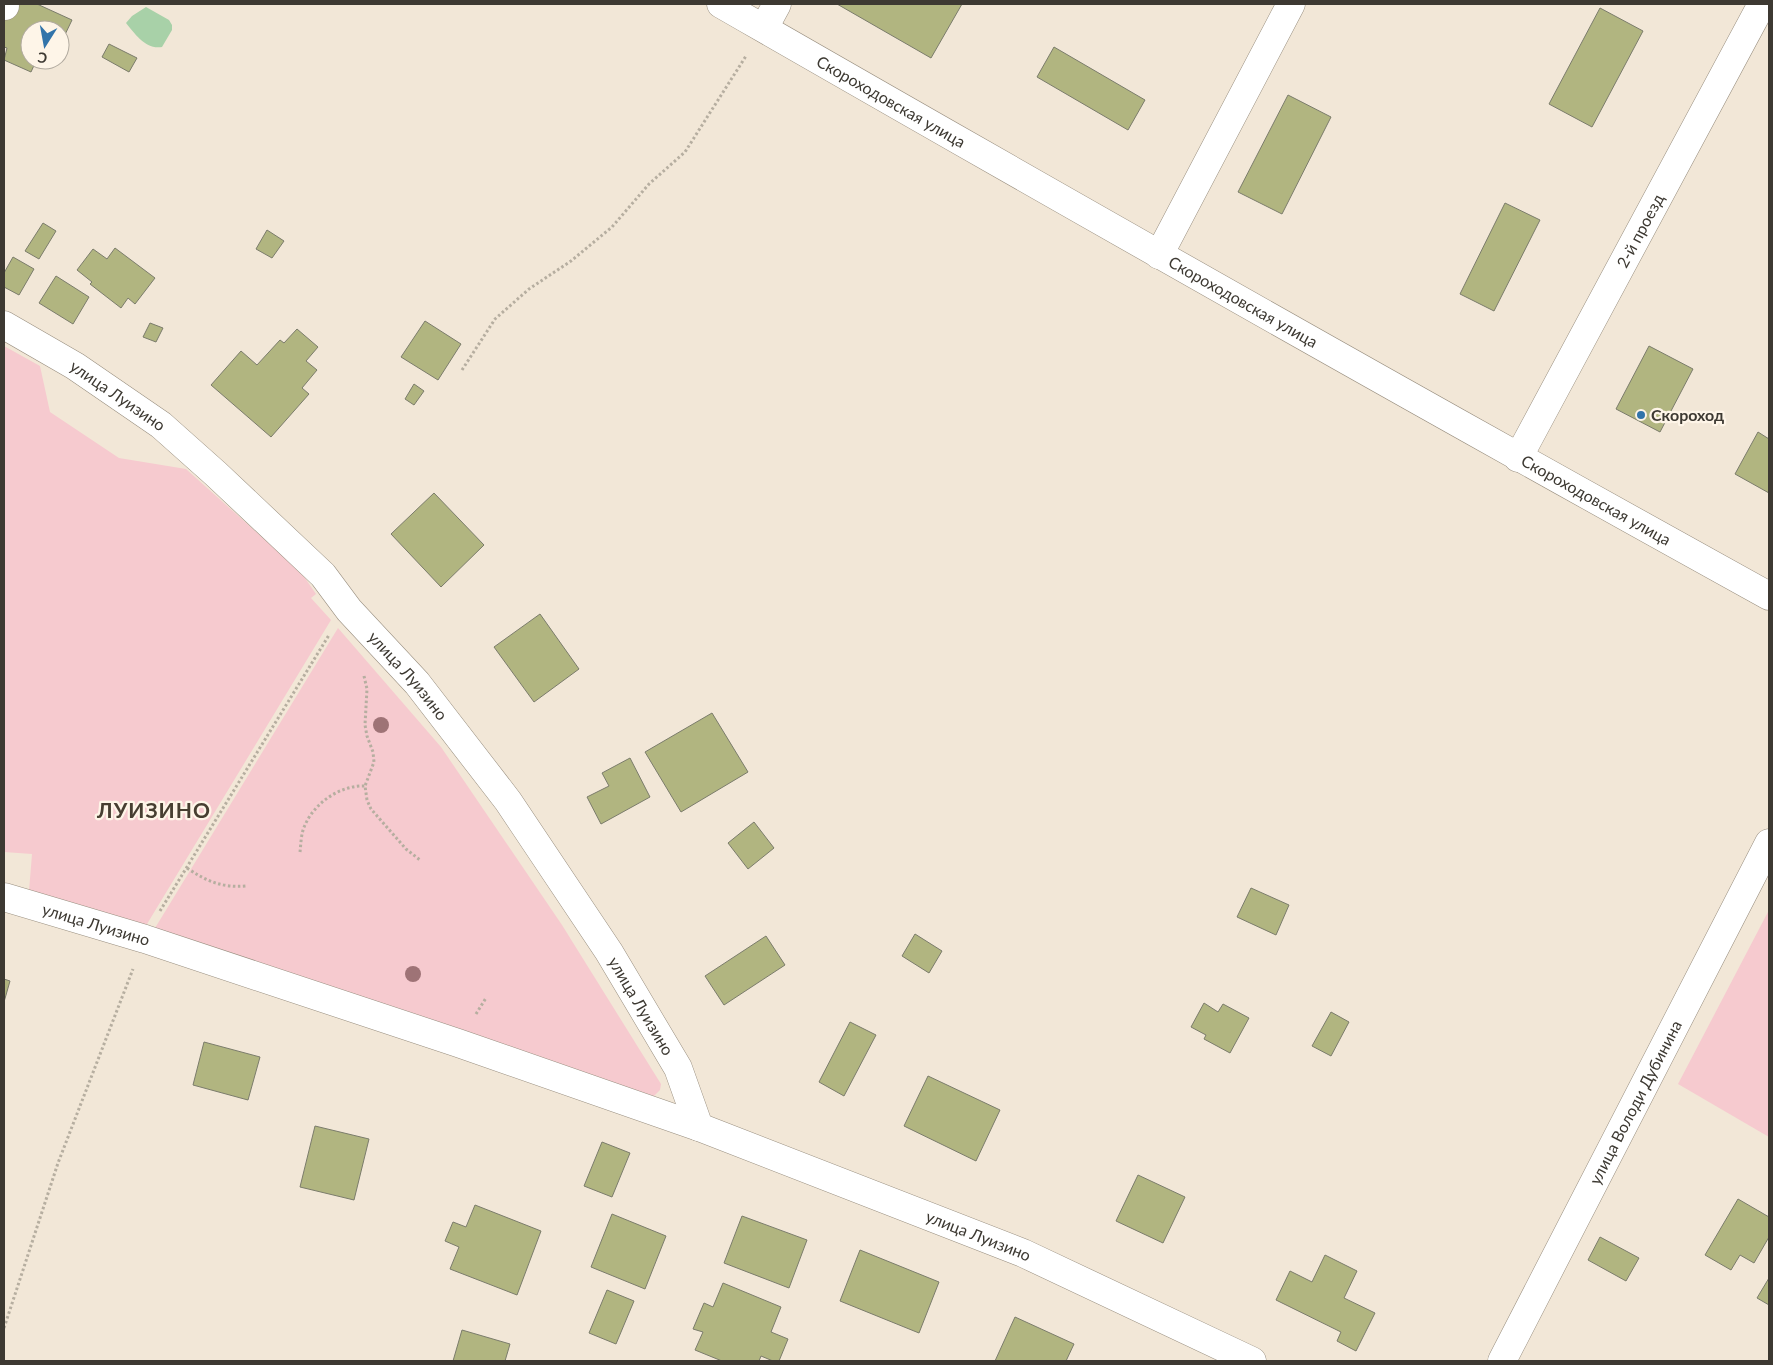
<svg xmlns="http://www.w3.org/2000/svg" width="1773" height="1365" font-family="Lato,sans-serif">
<rect width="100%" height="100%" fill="#f2e7d7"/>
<!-- green -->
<g fill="#f6cacf">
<path d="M4,346L40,366L50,412L119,458L186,469L282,555L305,578L316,594L311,598L331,620L144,929L29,891L32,854L4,852Z"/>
<path d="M338,628L441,747L562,925L661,1084L660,1090L654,1096L152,933Z"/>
<path d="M1769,910V1137L1678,1084Z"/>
</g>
<!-- water -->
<path fill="#a8d1a8" d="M146,7L169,20L172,25V30L162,47C146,50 135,34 126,23L132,16Z"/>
<!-- building -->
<g fill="#b1b580" stroke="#7b7c6b">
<path d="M11,4H37L72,20L60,45V30H30V60H53L50,68L36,61L31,72L4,60L7,48L4,47V21Z"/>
<path d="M837,4H962L931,58Z"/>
<path d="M1600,8L1643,31L1592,127L1549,104Z"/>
<path d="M109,44L137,58L129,72L102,57Z"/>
<path d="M1054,47L1145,100L1128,130L1037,77Z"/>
<path d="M1288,95L1331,117L1282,214L1238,192Z"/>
<path d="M1505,203L1540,220L1494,311L1460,294Z"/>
<path d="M43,223L56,231L39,259L25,251Z"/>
<path d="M267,230L284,241L272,258L256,249Z"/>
<path d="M115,248L155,278L135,304L128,298L121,308L90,284L92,282L77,270L93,249L107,259Z"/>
<path d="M13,257L34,269L19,295L4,287V273Z"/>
<path d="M56,276L89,297L73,324L39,303Z"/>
<path d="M425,321L461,344L438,380L401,357Z"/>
<path d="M150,323L163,328L156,342L143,337Z"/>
<path d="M297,329L318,347L306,361L317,370L302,388L309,394L271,437L211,385L241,351L257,365L280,340L284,343Z"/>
<path d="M1649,346L1693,369L1660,432L1616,409Z"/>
<path d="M414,384L424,391L414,405L405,399Z"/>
<path d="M1758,432L1769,439V493L1735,474Z"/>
<path d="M434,493L484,545L441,587L391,534Z"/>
<path d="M540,614L579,669L534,702L494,647Z"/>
<path d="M712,713L748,772L681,812L645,752Z"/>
<path d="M630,758L650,797L601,824L587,797L609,786L602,773Z"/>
<path d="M754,822L774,848L748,869L728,843Z"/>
<path d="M1251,888L1289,905L1276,935L1237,917Z"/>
<path d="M915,934L942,951L929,973L902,956Z"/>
<path d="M766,936L785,965L724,1005L705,976Z"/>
<path d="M4,979L10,981L4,1002Z"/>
<path d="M1204,1003L1218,1012L1223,1004L1249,1018L1230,1053L1204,1039L1206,1035L1191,1027Z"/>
<path d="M1331,1012L1349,1022L1331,1056L1312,1046Z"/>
<path d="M850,1022L876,1035L844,1096L819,1082Z"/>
<path d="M204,1042L260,1057L248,1100L193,1085Z"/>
<path d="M928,1076L1000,1110L976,1161L904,1126Z"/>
<path d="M315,1126L369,1139L354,1200L300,1187Z"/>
<path d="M602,1142L630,1153L612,1197L584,1186Z"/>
<path d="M1138,1175L1185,1197L1163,1243L1116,1221Z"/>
<path d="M1738,1199L1769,1217V1237L1754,1263L1740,1255L1731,1270L1705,1255Z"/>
<path d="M475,1205L541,1231L517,1295L450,1269L459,1247L445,1241L453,1222L466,1227Z"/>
<path d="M612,1214L666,1236L645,1289L591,1267Z"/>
<path d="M742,1216L807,1240L789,1288L724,1263Z"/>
<path d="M1600,1237L1639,1258L1626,1281L1588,1260Z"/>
<path d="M860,1250L939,1282L919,1333L840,1301Z"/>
<path d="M1325,1255L1357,1271L1344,1298L1375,1313L1356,1351L1337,1341L1341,1332L1276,1300L1290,1271L1312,1282Z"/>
<path d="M1769,1278V1305L1757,1298Z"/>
<path d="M723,1283L781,1307L771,1332L788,1339L779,1361H773L761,1356L759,1361H722L695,1350L703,1332L693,1329L704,1303L713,1307Z"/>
<path d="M607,1290L634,1301L616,1344L589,1333Z"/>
<path d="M1015,1317L1074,1344L1066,1361H995Z"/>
<path d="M462,1330L510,1344L505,1361H453Z"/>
</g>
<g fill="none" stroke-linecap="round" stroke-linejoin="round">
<defs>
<g id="minor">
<path id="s1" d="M721,4C1069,204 1418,402 1769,596"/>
<path d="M4,6H5"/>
<path d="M764,28L777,4"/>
<path d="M1159,255L1291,4"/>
<path id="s2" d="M4,325L75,366L161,425L216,474L323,575L349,610L417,683L508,801L609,952L678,1068L699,1127"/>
<path id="s3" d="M1518,458L1762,4"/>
<path id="s4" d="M4,897L145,939L458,1043L699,1127L1023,1253L1252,1361"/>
<path id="s5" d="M1502,1361L1769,843"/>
</g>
</defs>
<!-- minor casing -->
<use href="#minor" stroke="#988e7f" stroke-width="29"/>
<!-- path -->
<g stroke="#b6aea0" stroke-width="3" stroke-dasharray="2.5 2.5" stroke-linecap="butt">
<path d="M462,370L495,319L529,289L571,261L612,227L649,184L685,152L746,56"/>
<path d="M364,676L367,689L365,725L367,736L373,752L374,762L365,786L367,800L371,809L406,849L420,860"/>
<path d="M300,852C301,843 301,833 305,825C315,802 341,785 365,786"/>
<path d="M187,868C206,881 222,888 246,886"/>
<path d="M160,911L329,635"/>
<path d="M476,1014L486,998"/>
<path d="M4,1328L58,1163L133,969"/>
</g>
<!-- minor -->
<use href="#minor" stroke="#fff" stroke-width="28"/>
</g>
<!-- trees -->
<g fill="#9e7376">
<circle cx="381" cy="725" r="8"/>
<circle cx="413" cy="974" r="8"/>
</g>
<!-- markers -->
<circle fill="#3274aa" stroke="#fef5e8" stroke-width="2" cx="1641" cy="415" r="5"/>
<g text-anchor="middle" stroke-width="4.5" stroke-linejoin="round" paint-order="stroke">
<!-- street labels -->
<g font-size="16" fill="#3d3932" stroke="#fef5e8">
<text dy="6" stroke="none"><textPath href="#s1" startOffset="196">Скороходовская улица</textPath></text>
<text dy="6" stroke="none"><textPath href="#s3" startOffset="258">2-й проезд</textPath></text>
<text dy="6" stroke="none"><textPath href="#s1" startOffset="601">Скороходовская улица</textPath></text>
<text dy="6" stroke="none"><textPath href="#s2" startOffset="134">улица Луизино</textPath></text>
<text dy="6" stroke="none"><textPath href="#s1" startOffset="1006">Скороходовская улица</textPath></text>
<text dy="6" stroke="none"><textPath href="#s2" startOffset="539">улица Луизино</textPath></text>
<text dy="6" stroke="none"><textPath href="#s4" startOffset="96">улица Луизино</textPath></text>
<text dy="6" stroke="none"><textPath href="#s2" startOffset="944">улица Луизино</textPath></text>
<text dy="6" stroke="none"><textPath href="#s5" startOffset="291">улица Володи Дубинина</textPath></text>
<text dy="6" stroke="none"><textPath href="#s4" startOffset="1032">улица Луизино</textPath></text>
</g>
<!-- poi labels -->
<g font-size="16" font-weight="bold" fill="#3d3932" stroke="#fef5e8" text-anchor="start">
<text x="1651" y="421">Скороход</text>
</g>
<!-- district labels -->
<g font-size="21" font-weight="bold" letter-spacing="1" fill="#473e31" stroke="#fef5e8">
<text x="154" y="818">ЛУИЗИНО</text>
</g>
</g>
<!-- border -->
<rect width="1773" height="1365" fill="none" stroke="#3d3932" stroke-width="10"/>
<!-- north arrow -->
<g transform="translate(45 45) rotate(191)"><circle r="24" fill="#fef5e8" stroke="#b1aa9f"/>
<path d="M0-4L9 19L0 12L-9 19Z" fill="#3274aa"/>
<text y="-8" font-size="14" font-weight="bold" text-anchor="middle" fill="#3d3932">С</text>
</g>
</svg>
